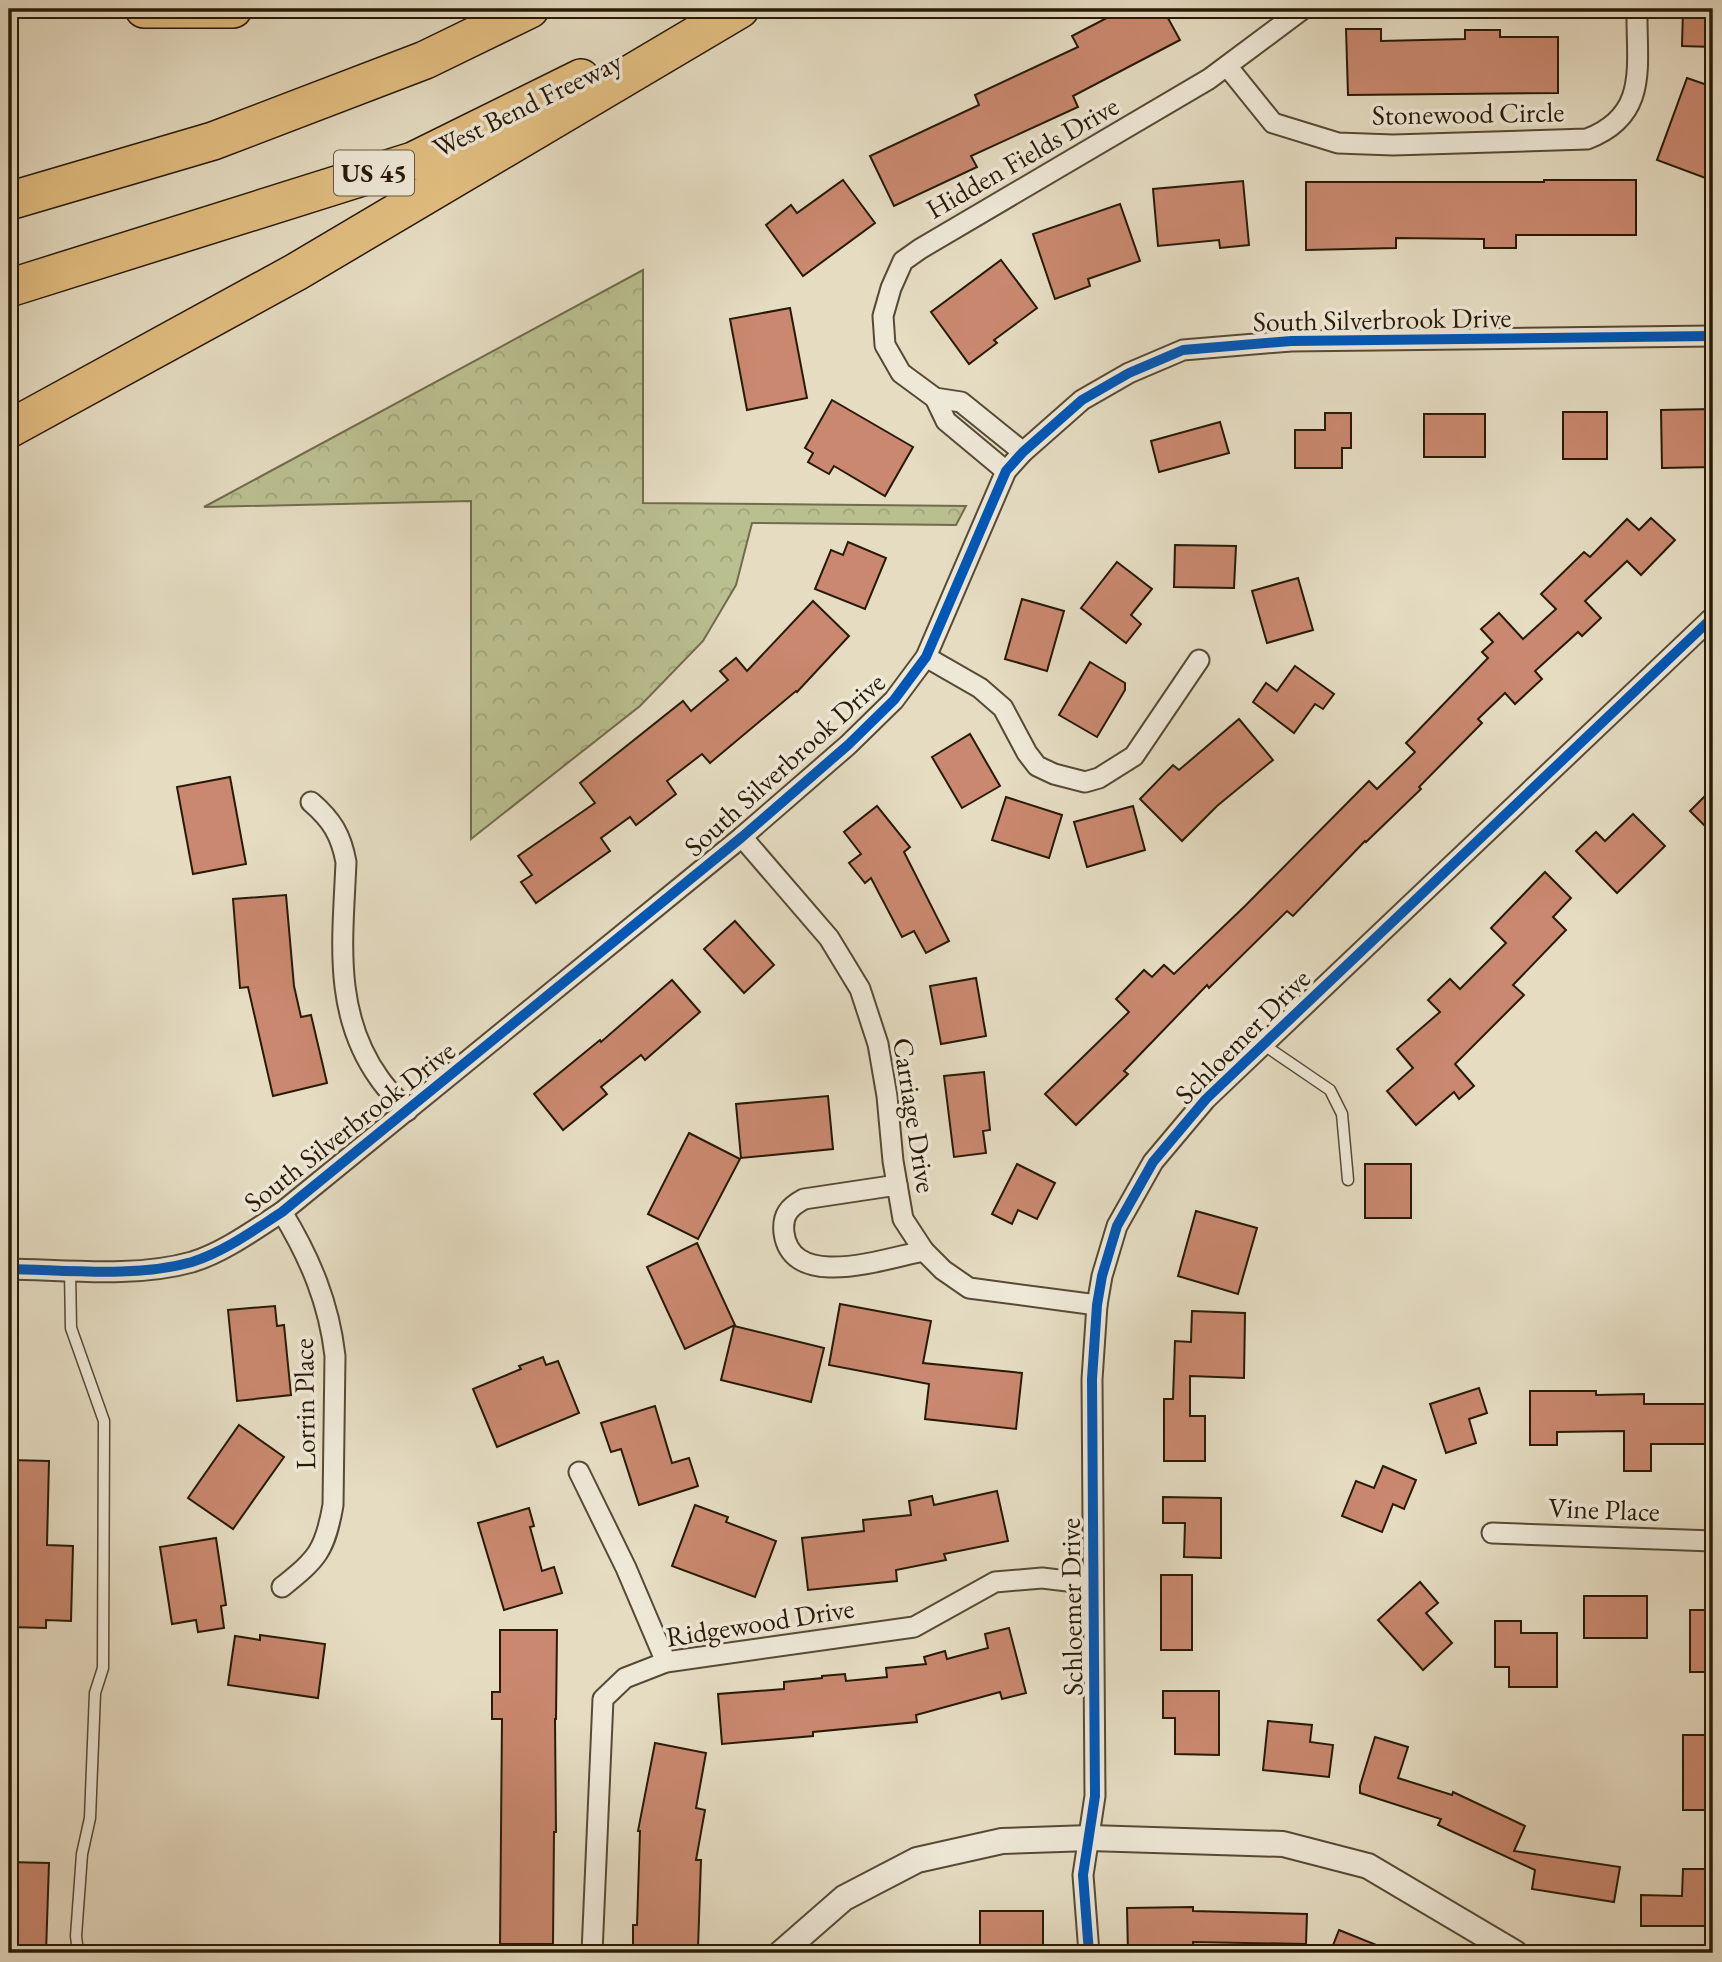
<svg xmlns="http://www.w3.org/2000/svg" width="1722" height="1962" font-family="'EB Garamond',serif">
<defs>
<pattern id="forest-crowns" width="20" height="18" patternUnits="userSpaceOnUse" patternTransform="scale(1.75)"><rect width="20" height="18" fill="#babf90"/><path d="M2 6a3 3 0 1 1 6 0M12 15a3 3 0 1 1 6 0" fill="none" stroke="#a0a47b"/></pattern>
</defs>
<rect width="100%" height="100%" fill="#e5dcc2"/>
<filter id="stains"><feTurbulence type="fractalNoise" baseFrequency=".00286" numOctaves="4"/><feColorMatrix values="0 0 0 0 .2 0 0 0 0 .09 0 0 0 0 .02 0 0 0 .5 -.17"/></filter>
<radialGradient id="worn" r=".72"><stop offset=".6" stop-color="#630" stop-opacity="0"/><stop offset="1" stop-color="#630" stop-opacity=".3"/></radialGradient>
<!-- forest -->
<path fill="url(#forest-crowns)" stroke="#716c4b" stroke-width="2" d="M643,270V503L966,506L956,525L752,523L736,585L703,641L640,706L471,839V501L204,507Z"/>
<!-- building -->
<g fill="#c9886f" stroke="#281a06" stroke-width="2">
<path d="M1124,9H1163L1180,40L1073,96L1078,107L971,156L977,167L894,206L870,156L979,105L975,95L1078,47L1072,36Z"/>
<path d="M1683,9H1713V47L1682,46Z"/>
<path d="M1346,29H1381V41L1465,39V30H1500V37H1558V93L1348,95Z"/>
<path d="M1687,78L1713,87V165L1708,179L1657,160Z"/>
<path d="M843,180L875,223L803,276L766,225L791,205L797,213Z"/>
<path d="M1544,180H1636V235H1516V248H1484V239L1396,238V248L1306,250V182H1544Z"/>
<path d="M1243,181L1249,245L1220,248L1219,240L1158,246L1153,189Z"/>
<path d="M1120,204L1140,261L1088,279L1090,286L1055,299L1033,234Z"/>
<path d="M1001,260L1037,308L994,340L997,343L969,364L931,312Z"/>
<path d="M790,308L807,398L747,410L730,319Z"/>
<path d="M832,400L913,447L885,496L834,466L829,474L808,462L813,453L805,448Z"/>
<path d="M1713,409V467L1662,468L1661,410Z"/>
<rect x="1563" y="412" width="44" height="47"/>
<path d="M1325,413H1351V448H1342V468H1295V430H1325Z"/>
<rect x="1424" y="414" width="61" height="43"/>
<path d="M1220,422L1229,453L1159,472L1151,441Z"/>
<path d="M1651,518L1675,540L1641,575L1627,561L1585,601L1601,618L1582,636L1578,632L1535,671L1542,679L1515,704L1505,693L1478,719L1482,723L1419,787L1421,789L1366,842L1365,841L1293,916L1287,911L1209,988L1207,985L1124,1071L1128,1074L1076,1125L1045,1094L1129,1012L1116,999L1144,970L1152,977L1164,965L1174,974L1245,906L1369,781L1377,789L1415,752L1406,743L1488,658L1482,652L1493,642L1481,629L1499,613L1523,639L1556,609L1541,594L1584,552L1590,557L1627,519L1639,530Z"/>
<path d="M848,542L886,558L865,609L815,589L831,550L843,555Z"/>
<path d="M1175,545L1236,546L1234,588L1174,587Z"/>
<path d="M1117,562L1152,589L1131,615L1141,624L1126,643L1081,608Z"/>
<path d="M1298,578L1313,630L1267,643L1252,591Z"/>
<path d="M1022,599L1064,611L1047,671L1005,659Z"/>
<path d="M813,601L849,636L797,692L796,691L710,763L702,754L667,781L676,794L636,825L630,817L601,838L610,851L536,903L521,882L532,875L518,856L595,803L580,783L683,701L691,711L728,680L720,671L736,658L747,671Z"/>
<path d="M1090,662L1125,683V690L1097,737L1059,715Z"/>
<path d="M1295,666L1334,694L1323,709L1315,704L1294,733L1253,702L1266,683L1277,691Z"/>
<path d="M1239,719L1273,760L1217,806L1182,841L1140,799L1173,765L1179,770Z"/>
<path d="M970,734L1000,786L962,808L932,757Z"/>
<path d="M230,777L246,864L193,874L177,787Z"/>
<path d="M1713,788V834L1690,811Z"/>
<path d="M1006,797L1062,815L1049,858L992,840Z"/>
<path d="M877,806L910,847L904,852L949,941L926,953L914,931L902,937L871,878L865,883L849,863L861,854L844,832Z"/>
<path d="M1133,806L1145,850L1087,867L1074,822Z"/>
<path d="M1633,814L1665,846L1617,893L1576,851L1596,832L1605,841Z"/>
<path d="M1545,872L1571,898L1553,917L1566,930L1513,985L1524,995L1455,1064L1474,1086L1459,1099L1454,1092L1416,1125L1387,1091L1413,1068L1397,1049L1440,1012L1428,1000L1450,979L1460,989L1506,943L1491,928Z"/>
<path d="M286,895L294,986L301,1017L311,1015L327,1083L273,1096L248,987L240,988L233,899Z"/>
<path d="M735,921L774,965L744,993L704,949Z"/>
<path d="M976,978L986,1036L941,1044L930,986Z"/>
<path d="M672,980L700,1012L645,1060L641,1055L601,1087L607,1094L563,1130L534,1094L600,1040L601,1042Z"/>
<path d="M984,1072L990,1130L983,1131L986,1153L954,1157L944,1076Z"/>
<path d="M828,1096L833,1149L741,1158L736,1104Z"/>
<path d="M689,1133L740,1159L698,1239L648,1214Z"/>
<path d="M1017,1164L1055,1183L1037,1219L1018,1210L1012,1224L992,1214Z"/>
<rect x="1365" y="1164" width="46" height="54"/>
<path d="M1196,1211L1257,1228L1238,1294L1178,1276Z"/>
<path d="M697,1243L735,1325L685,1349L647,1267Z"/>
<path d="M840,1304L931,1321L923,1363L1022,1373L1016,1429L925,1419L929,1384L829,1365Z"/>
<path d="M275,1306L277,1326L284,1325L291,1395L237,1401L228,1310Z"/>
<path d="M1192,1311L1245,1313L1244,1378L1190,1376V1416H1205V1461H1164V1399H1173L1175,1341L1191,1342Z"/>
<path d="M734,1326L824,1348L811,1402L721,1380Z"/>
<path d="M543,1357L546,1365L558,1361L579,1413L497,1447L473,1389L521,1369L519,1366Z"/>
<path d="M1479,1388L1487,1413L1469,1419L1476,1443L1446,1453L1430,1404Z"/>
<path d="M1530,1391H1596V1395L1644,1394V1404H1713V1444H1651V1471H1624V1431L1557,1432V1445H1530Z"/>
<path d="M655,1406L672,1463L689,1458L698,1486L639,1505L621,1449L611,1452L601,1423Z"/>
<path d="M239,1425L284,1457L233,1529L188,1498Z"/>
<path d="M9,1460L49,1461L47,1545L73,1546L71,1621L46,1620V1628L9,1627Z"/>
<path d="M1383,1466L1416,1480L1404,1509L1393,1504L1382,1532L1342,1516L1356,1481L1374,1488Z"/>
<path d="M997,1491L1008,1541L944,1554L946,1560L896,1570L897,1581L808,1590L802,1538L864,1531L863,1520L911,1515L909,1501L932,1496L934,1505Z"/>
<path d="M1163,1497L1221,1498V1558L1184,1557L1185,1523H1163Z"/>
<path d="M695,1505L728,1517L726,1522L776,1541L755,1597L672,1566Z"/>
<path d="M529,1508L534,1526L530,1527L542,1571L554,1567L562,1593L504,1610L478,1523Z"/>
<path d="M216,1538L226,1605L221,1606L224,1628L198,1632L196,1620L172,1624L160,1547Z"/>
<rect x="1161" y="1575" width="31" height="75"/>
<path d="M1420,1582L1438,1603L1426,1613L1452,1643L1423,1670L1378,1620Z"/>
<rect x="1584" y="1596" width="63" height="42"/>
<rect x="1690" y="1610" width="23" height="62"/>
<path d="M1495,1621H1521V1633H1557V1687H1509V1667H1495Z"/>
<path d="M1009,1628L1026,1693L1002,1699L1000,1692L916,1715L917,1722L813,1732V1736L722,1744L718,1694L784,1689V1682L822,1678V1676L845,1674L846,1681L887,1677L886,1668L926,1664L924,1657L945,1651L947,1659L988,1648L985,1634Z"/>
<path d="M500,1630H557L556,1719H555L556,1832H554L553,1944H500L502,1719H492V1692H500Z"/>
<path d="M260,1635L325,1644L318,1698L228,1685L235,1636L260,1640Z"/>
<path d="M1163,1691H1219V1755L1175,1754V1718H1163Z"/>
<path d="M1268,1721L1312,1725L1310,1742L1333,1745L1329,1777L1263,1770Z"/>
<rect x="1683" y="1735" width="30" height="75"/>
<path d="M1375,1737L1408,1747L1398,1778L1452,1795L1453,1792L1525,1826L1514,1851L1620,1867L1614,1902L1532,1889L1535,1870L1438,1825L1441,1819L1360,1793V1786Z"/>
<path d="M655,1743L706,1753L696,1808L705,1810L696,1860H701L698,1949L633,1947V1925H637L640,1831H638Z"/>
<path d="M9,1862L49,1863L46,1953H9Z"/>
<path d="M1683,1869H1713V1926H1641V1895L1682,1896Z"/>
<path d="M1193,1907V1911L1307,1914L1306,1944L1193,1942L1194,1953H1128L1127,1908Z"/>
<rect x="980" y="1911" width="63" height="42"/>
<path d="M1339,1930L1394,1952L1393,1953H1330Z"/>
</g>
<g fill="none" stroke-linecap="round" stroke-linejoin="round">
<defs>
<g id="service">
<path d="M1264,1045L1330,1090L1342,1114L1348,1180"/>
<path d="M70,1270L71,1328L104,1421L103,1668L95,1693L90,1818L82,1854L76,1936L78,1953"/>
</g>
<g id="minor">
<path d="M1227,66L1273,123L1338,143L1393,145L1587,139C1650,115 1636,65 1637,9"/>
<path d="M935,398L946,421L1006,471"/>
<path d="M1023,452L961,402L935,398L901,373L885,345L883,316L891,288L903,261L920,249L1209,79L1303,9"/>
<path d="M926,657L980,688L1003,708L1027,753L1037,766L1054,774L1085,782L1099,778L1134,756L1199,660"/>
<path d="M311,802C332,820 341,835 346,862C343,938 332,1012 379,1078C387,1090 398,1100 407,1111"/>
<path d="M742,837L829,938L860,989L878,1044L887,1096L893,1161L903,1219L924,1251L943,1270L969,1288L1097,1305"/>
<path d="M897,1185L804,1199C789,1207 782,1215 784,1233C792,1292 886,1258 924,1251"/>
<path d="M282,1212C310,1258 329,1303 335,1356L333,1505C325,1551 317,1559 282,1587"/>
<path d="M9,1269C67,1270 135,1278 192,1262C224,1252 254,1230 282,1212L742,837L848,745L894,700L926,657L1006,471L1023,452L1082,400L1129,373L1183,350L1291,341L1713,336"/>
<path d="M579,1472L626,1568L666,1662"/>
<path d="M1492,1533L1713,1541"/>
<path d="M592,1953L603,1699L625,1678L666,1662L914,1627L995,1582L1042,1578L1093,1584"/>
<path d="M1089,1953L1083,1875L1095,1796L1092,1379L1097,1305L1102,1276L1117,1226L1153,1162L1206,1099L1713,617"/>
</g>
<path id="tertiary" d="M781,1953L844,1898L917,1860L1002,1841L1090,1838L1283,1844L1368,1866L1515,1953"/>
<g id="motorway">
<path d="M144,9H233"/>
<path d="M9,201L213,141L425,60L530,9"/>
<path d="M9,288L413,161L581,78"/>
<path d="M9,429L296,272L740,9"/>
</g>
</defs>
<!-- service casing -->
<use href="#service" stroke="#574a35" stroke-width="13"/>
<!-- minor casing -->
<use href="#minor" stroke="#574a35" stroke-width="23"/>
<!-- tertiary casing -->
<use href="#tertiary" stroke="#574a35" stroke-width="28"/>
<!-- motorway casing -->
<use href="#motorway" stroke="#281a06" stroke-width="40"/>
<!-- service -->
<use href="#service" stroke="#eee8d7" stroke-width="10"/>
<!-- minor -->
<use href="#minor" stroke="#eee8d7" stroke-width="19"/>
<!-- tertiary -->
<use href="#tertiary" stroke="#eee8d7" stroke-width="24"/>
<!-- motorway -->
<use href="#motorway" stroke="#e2be81" stroke-width="37"/>
<defs>
<g id="cycleway">
<path d="M9,1269C67,1270 135,1278 192,1262C224,1252 254,1230 282,1212L742,837L848,745L894,700L926,657L1006,471L1023,452L1082,400L1129,373L1183,350L1291,341L1713,336"/>
<path d="M1089,1953L1083,1875L1095,1796L1092,1379L1097,1305L1102,1276L1117,1226L1153,1162L1206,1099L1713,617"/>
</g>
</defs>
<!-- cycleway casing -->
<use href="#cycleway" stroke="#eee8d7" stroke-width="15"/>
<!-- cycleway -->
<use href="#cycleway" stroke="#0057b8" stroke-width="10"/>
</g>
<g text-anchor="middle" stroke-width="7" stroke-linejoin="round" paint-order="stroke">
<!-- shield labels -->
<rect fill="#eee8d7" stroke="#635845" stroke-width="2" x="334" y="150.5" width="80" height="45" rx="5"/>
<g font-size="26" font-weight="bold" fill="#281a06">
<text x="374" y="182">US 45</text>
</g>
<!-- street labels -->
<g font-size="28" fill="#281a06" stroke="#eee8d7">
<text transform="translate(527 104) rotate(-26)" y="10">West Bend Freeway</text>
<text transform="translate(1468 113) rotate(-1)" y="10">Stonewood Circle</text>
<text transform="translate(1022 157) rotate(-30)" y="10">Hidden Fields Drive</text>
<text transform="translate(1382 319) rotate(-1)" y="10">South Silverbrook Drive</text>
<text transform="translate(784 764) rotate(-42)" y="10">South Silverbrook Drive</text>
<text transform="translate(1242 1036) rotate(-45)" y="10">Schloemer Drive</text>
<text transform="translate(915 1115) rotate(81)" y="10">Carriage Drive</text>
<text transform="translate(349 1126) rotate(-38)" y="10">South Silverbrook Drive</text>
<text transform="translate(304 1404) rotate(-91)" y="10">Lorrin Place</text>
<text transform="translate(1604 1509) rotate(2)" y="10">Vine Place</text>
<text transform="translate(1071 1607) rotate(-91)" y="10">Schloemer Drive</text>
<text transform="translate(760 1622) rotate(-9)" y="10">Ridgewood Drive</text>
</g>
</g>
<!-- margin -->
<rect width="1722" height="1962" fill="none" stroke="#e5dcc2" stroke-width="35"/>
<rect x="10" y="10" width="1701" height="1941" fill="none" stroke="#281a06" stroke-width="3.5"/>
<rect x="18" y="18" width="1687" height="1927" fill="none" stroke="#281a06" stroke-width="2"/>
<rect width="100%" height="100%" filter="url(#stains)"/>
<rect width="100%" height="100%" fill="url(#worn)"/>
</svg>
